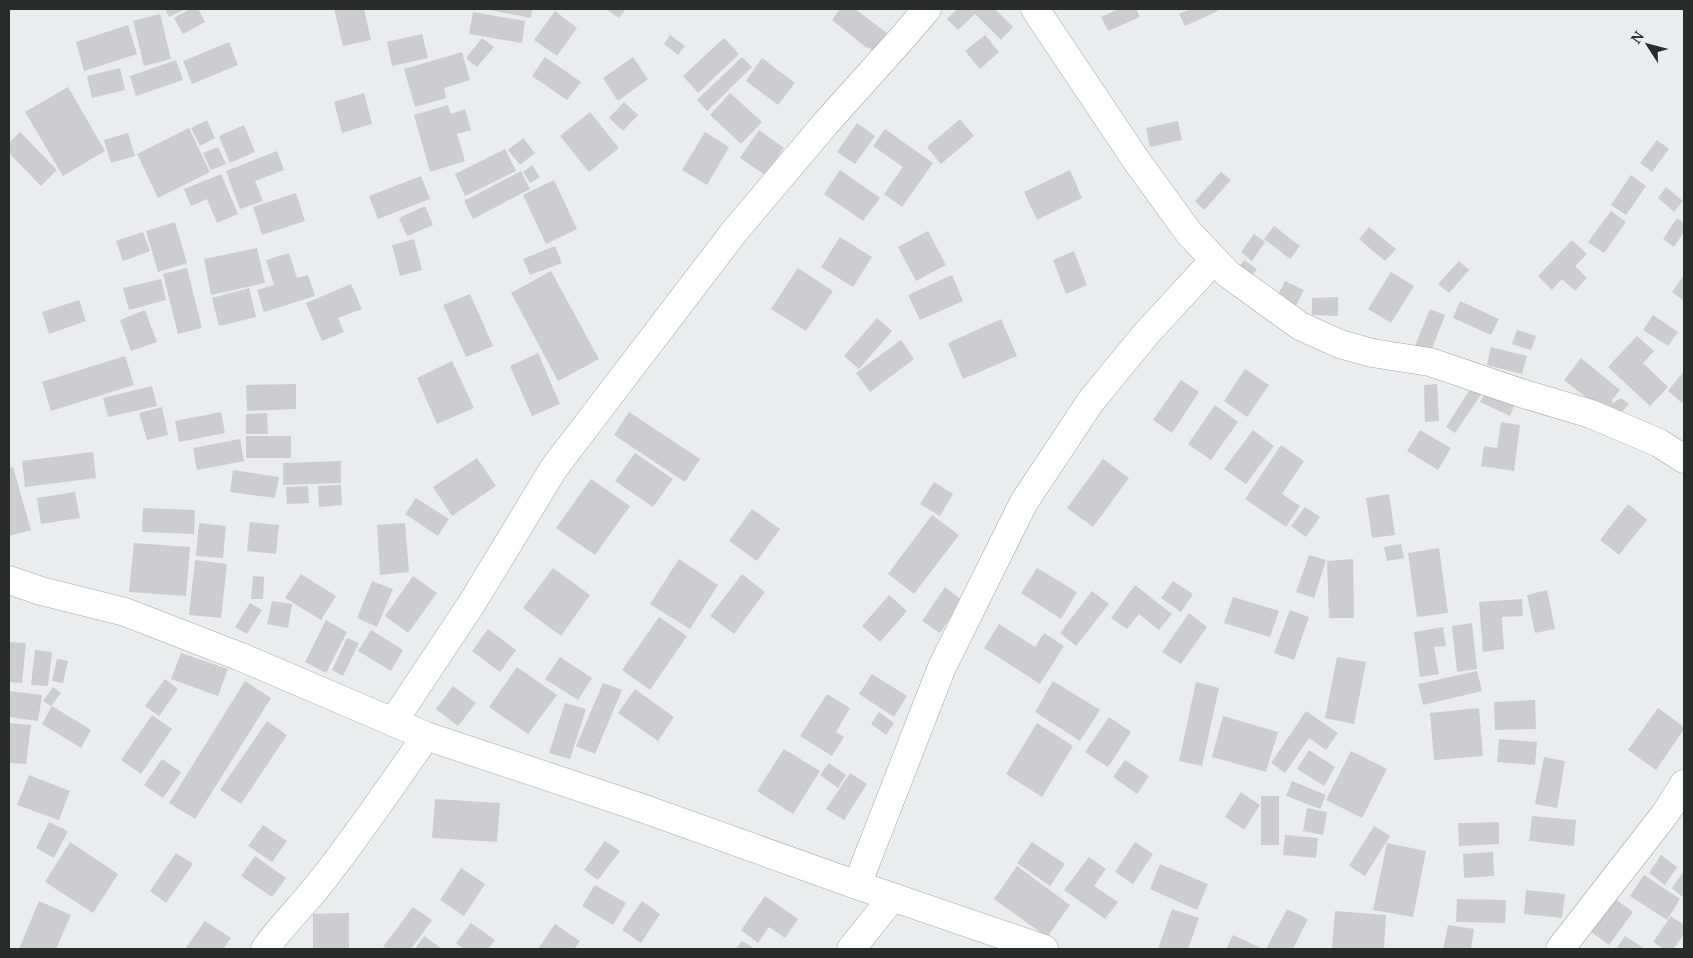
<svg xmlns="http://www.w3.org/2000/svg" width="1693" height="958" font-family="'Noto Serif',serif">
<rect width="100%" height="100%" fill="#eaecee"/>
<!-- building -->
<g fill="#cdcdcf">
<path d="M165,9H185L169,17Z"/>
<path d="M190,9H198L205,22L183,34L174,18Z"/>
<path d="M334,9H364L371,40L343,46Z"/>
<path d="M485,9H532L531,18Z"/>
<path d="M606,9H626L619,18Z"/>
<path d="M840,9H855L887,33L873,51L868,47L867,48L832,20Z"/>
<path d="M957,9H995L1013,27L1001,40L975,14L958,30L947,19Z"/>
<path d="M1119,9H1136L1140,17L1108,31L1101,17Z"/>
<path d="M1191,9H1217L1218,11L1185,26L1179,14Z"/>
<path d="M555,11L577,28L557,56L534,40Z"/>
<path d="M473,12L525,21L522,43L469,34Z"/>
<path d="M160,14L171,59L144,66L133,21Z"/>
<path d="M128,25L137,54L84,71L76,42Z"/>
<path d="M422,34L428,58L392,66L387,42Z"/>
<path d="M670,35L685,46L678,55L664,44Z"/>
<path d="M985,35L999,52L980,69L965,51Z"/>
<path d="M482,38L494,47L477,67L466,58Z"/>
<path d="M724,38L739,54L698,93L683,76Z"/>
<path d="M229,42L238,65L192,84L183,61Z"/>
<path d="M462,52L470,80L444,88L446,98L415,107L404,69Z"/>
<path d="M545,57L581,82L567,100L532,76Z"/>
<path d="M633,57L648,79L618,101L603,78Z"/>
<path d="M742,57L752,67L707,111L697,100Z"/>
<path d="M762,58L795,83L778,105L746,81Z"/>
<path d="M176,60L183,80L136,96L130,76Z"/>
<path d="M120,68L125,90L92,98L87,76Z"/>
<path d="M68,87L105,151L63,176L25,112Z"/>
<path d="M364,93L372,124L342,133L334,102Z"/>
<path d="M730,93L762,122L741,144L710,115Z"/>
<path d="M624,102L638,115L623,131L609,118Z"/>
<path d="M448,105L451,114L465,109L471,130L457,134L465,161L430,172L414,115Z"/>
<path d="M590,112L619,148L589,172L560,136Z"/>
<path d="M960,119L974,136L941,164L927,147Z"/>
<path d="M207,120L215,138L200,146L191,128Z"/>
<path d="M1178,121L1182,140L1150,147L1146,128Z"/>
<path d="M857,123L875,136L855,164L837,152Z"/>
<path d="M244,125L255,152L230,163L219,136Z"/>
<path d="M189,128L210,172L158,198L137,154Z"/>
<path d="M885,129L933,163L902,207L884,194L903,167L873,146Z"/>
<path d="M759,130L784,148L765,175L740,158Z"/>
<path d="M20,132L57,170L41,186L9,153V143Z"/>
<path d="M705,132L729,147L707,185L682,170Z"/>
<path d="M128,133L135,156L111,163L104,140Z"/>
<path d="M523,138L535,153L520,165L508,150Z"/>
<path d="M1657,140L1669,149L1652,172L1640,163Z"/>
<path d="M218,147L226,164L211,170L203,153Z"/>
<path d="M505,149L516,171L465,196L455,174Z"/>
<path d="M277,151L284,170L255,181L263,201L240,209L226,171Z"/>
<path d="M532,165L540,177L530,183L523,172Z"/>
<path d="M840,170L880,198L863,221L824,194Z"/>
<path d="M1070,170L1082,198L1037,220L1024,192Z"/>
<path d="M521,171L530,189L473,219L464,201Z"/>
<path d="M1221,172L1231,180L1204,210L1195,201Z"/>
<path d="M221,174L238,214L217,223L207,199L191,206L184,189Z"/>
<path d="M1631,175L1646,186L1626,215L1611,205Z"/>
<path d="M421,176L430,199L378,219L369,196Z"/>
<path d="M554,180L577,229L546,244L523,195Z"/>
<path d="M1666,187L1683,201L1674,212L1658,198Z"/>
<path d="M296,193L305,221L262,235L253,207Z"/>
<path d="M425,206L433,225L407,236L399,218Z"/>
<path d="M1611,211L1626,222L1604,253L1588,242Z"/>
<path d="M1677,218L1684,223V232L1674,247L1663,239Z"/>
<path d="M175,222L187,263L158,272L146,231Z"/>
<path d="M1274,226L1300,246L1290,259L1264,239Z"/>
<path d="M1369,227L1396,249L1385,261L1359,239Z"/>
<path d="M928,231L946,265L916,281L898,247Z"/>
<path d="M143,232L150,251L123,261L116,241Z"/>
<path d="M1254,234L1265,242L1252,261L1241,252Z"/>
<path d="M840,237L872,257L853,287L821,267Z"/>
<path d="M414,239L422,270L400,276L392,245Z"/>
<path d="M1572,240L1587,254L1575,266L1587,278L1575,291L1562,279L1552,290L1538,276Z"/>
<path d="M555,246L562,263L530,275L523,259Z"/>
<path d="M257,248L265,283L211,295L204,259Z"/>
<path d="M1074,251L1087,285L1066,294L1053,260Z"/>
<path d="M289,253L297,278L308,275L315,296L264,312L257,290L274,285L266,260Z"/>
<path d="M1244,260L1257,269L1239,294L1227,285Z"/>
<path d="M1459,261L1469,270L1449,293L1438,284Z"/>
<path d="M187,268L202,328L178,334L163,274Z"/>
<path d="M798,268L833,291L806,331L771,309Z"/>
<path d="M551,271L599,359L558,381L511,293Z"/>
<path d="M1391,272L1414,286L1391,323L1368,309Z"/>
<path d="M952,275L963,301L920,320L908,295Z"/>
<path d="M1684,275V301L1672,292Z"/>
<path d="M161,279L166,300L129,310L123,288Z"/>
<path d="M1285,281L1304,290L1287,324L1268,315Z"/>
<path d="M351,284L362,309L338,318L344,332L322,341L306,303Z"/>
<path d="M249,288L256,317L219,326L212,298Z"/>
<path d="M470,294L493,346L466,357L443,305Z"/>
<path d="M1338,297V316L1312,315V298Z"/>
<path d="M79,300L86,321L49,334L42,312Z"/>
<path d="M1460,301L1499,319L1491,335L1453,318Z"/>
<path d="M1430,309L1445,315L1430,354L1414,348Z"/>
<path d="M145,310L157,342L131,351L120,320Z"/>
<path d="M1653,315L1678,332L1668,346L1643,330Z"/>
<path d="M877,318L892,331L859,369L844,356Z"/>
<path d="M1001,319L1017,356L963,379L948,343Z"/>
<path d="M1517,330L1536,336L1531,350L1512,344Z"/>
<path d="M1637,336L1654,351L1643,363L1668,387L1650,406L1608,367Z"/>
<path d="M901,340L914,359L870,392L856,373Z"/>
<path d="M1491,347L1527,356L1522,374L1487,365Z"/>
<path d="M538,353L560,404L532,416L510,366Z"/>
<path d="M125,356L134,385L51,411L42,382Z"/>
<path d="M1581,358L1620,390L1612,400L1613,403L1621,398L1629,404L1615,420L1564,380Z"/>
<path d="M452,361L474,408L437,424L417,378Z"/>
<path d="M1245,369L1269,385L1247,417L1224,401Z"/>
<path d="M1684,371V400L1682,403L1668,391Z"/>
<path d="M1181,380L1199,392L1172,433L1153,420Z"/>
<path d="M1474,383L1484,390L1455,433L1446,427Z"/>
<path d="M296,384V409L247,411L246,385Z"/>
<path d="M1437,384L1439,421L1425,422L1424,385Z"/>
<path d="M152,386L157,406L108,417L103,398Z"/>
<path d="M1487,390L1515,403L1510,416L1480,402Z"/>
<path d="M1215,405L1238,422L1211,460L1188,444Z"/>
<path d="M162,407L168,435L147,440L139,413Z"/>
<path d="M221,412L225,433L179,442L175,421Z"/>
<path d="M629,412L700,459L685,482L614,435Z"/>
<path d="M267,413L268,434H246V414Z"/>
<path d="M1501,422L1520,425L1514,471L1481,466L1484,446L1497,448Z"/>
<path d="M1253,430L1274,446L1246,484L1224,469Z"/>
<path d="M1420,430L1451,448L1438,470L1407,451Z"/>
<rect x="246" y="436" width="45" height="22"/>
<path d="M240,439L244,461L197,470L193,448Z"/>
<path d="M1281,445L1304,461L1282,494L1300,506L1286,527L1245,499Z"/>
<path d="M93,452L96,478L25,487L22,461Z"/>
<path d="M635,453L673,479L653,507L615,481Z"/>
<path d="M477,458L496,486L452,516L433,487Z"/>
<path d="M1103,459L1129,478L1093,527L1067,508Z"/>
<path d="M341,461V483L283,485V463Z"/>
<path d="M13,467L31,530L9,536V468Z"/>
<path d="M233,470L279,477L275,498L230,492Z"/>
<path d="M591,479L630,506L595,555L556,528Z"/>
<path d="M934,482L953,494L940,516L920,504Z"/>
<path d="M341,485L342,505L319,507L318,486Z"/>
<path d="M308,486L309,503L287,504L286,487Z"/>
<path d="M75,492L80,518L41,524L37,498Z"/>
<path d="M1389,494L1395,535L1372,538L1366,498Z"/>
<path d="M416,498L449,519L438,536L405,514Z"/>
<path d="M1628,504L1647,520L1619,555L1600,540Z"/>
<path d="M1305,507L1320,517L1306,537L1291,526Z"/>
<path d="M143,508L195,510L194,534L142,532Z"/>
<path d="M752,509L780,529L757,561L729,541Z"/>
<path d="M932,515L959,535L914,594L888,574Z"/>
<path d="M250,522L279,525L276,554L247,551Z"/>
<path d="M199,523L226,526L223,558L196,556Z"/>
<path d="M405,523L409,572L380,575L377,525Z"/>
<path d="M134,543L190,547L186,596L129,592Z"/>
<path d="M1401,544L1404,558L1387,561L1384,547Z"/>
<path d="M1439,548L1448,613L1417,617L1408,553Z"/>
<path d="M1309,555L1326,560L1314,598L1296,592Z"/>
<path d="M679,559L718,585L690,629L650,604Z"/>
<path d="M1353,559L1354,618H1329L1327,561Z"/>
<path d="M195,560L227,564L221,618L189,615Z"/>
<path d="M553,568L590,595L561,636L523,608Z"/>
<path d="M1037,568L1077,592L1061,619L1021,593Z"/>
<path d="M301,574L336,596L321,620L285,598Z"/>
<path d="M742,574L765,592L734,634L710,616Z"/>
<path d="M253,576L264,577L263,599H251Z"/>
<path d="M413,576L437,593L408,633L385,616Z"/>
<path d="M372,581L393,589L377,627L357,618Z"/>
<path d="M1173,581L1193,594L1181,612L1161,598Z"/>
<path d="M1135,585L1172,614L1159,630L1139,614L1127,629L1111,618Z"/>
<path d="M945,587L962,600L940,633L922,621Z"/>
<path d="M1547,590L1555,629L1535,633L1527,595Z"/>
<path d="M1092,591L1109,604L1076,646L1060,633Z"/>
<path d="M889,595L907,611L880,642L862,626Z"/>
<path d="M1233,597L1279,611L1270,637L1224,623Z"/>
<path d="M1522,599L1523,616L1502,617L1504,649L1483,652L1479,602Z"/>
<path d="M272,601L292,604L288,628L267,624Z"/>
<path d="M250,603L262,610L247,634L235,627Z"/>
<path d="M1290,610L1309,617L1294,660L1274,653Z"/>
<path d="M1189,613L1207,627L1181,664L1162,652Z"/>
<path d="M659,617L687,636L650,690L622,670Z"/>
<path d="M326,620L347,632L326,673L305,662Z"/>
<path d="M1472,623L1477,669L1457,672L1452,626Z"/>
<path d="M999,624L1035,647L1044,633L1064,646L1040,684L984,648Z"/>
<path d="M1443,627L1446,646L1434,647L1439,674L1420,677L1414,632Z"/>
<path d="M488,629L516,650L500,672L472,651Z"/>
<path d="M371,630L403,650L391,671L358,651Z"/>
<path d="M347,638L359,643L343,676L332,670Z"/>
<path d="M9,642L26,643L22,683L9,682Z"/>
<path d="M35,650L52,652L48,686L31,685Z"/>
<path d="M181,653L228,669L218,696L171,679Z"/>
<path d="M560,657L592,678L578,700L545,679Z"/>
<path d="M1337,657L1366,662L1354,724L1325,718Z"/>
<path d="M57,659L68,661L63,683L52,681Z"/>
<path d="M517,667L557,695L528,734L489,707Z"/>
<path d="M1477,671L1482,691L1423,705L1418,684Z"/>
<path d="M872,674L907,696L894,717L859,694Z"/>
<path d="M165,679L178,689L159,716L145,706Z"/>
<path d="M245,681L271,698L195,819L169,803Z"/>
<path d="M1053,681L1100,710L1080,741L1035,712Z"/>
<path d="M1196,682L1219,688L1202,766L1179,761Z"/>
<path d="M603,683L622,690L595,754L576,746Z"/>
<path d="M453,686L476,703L458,726L436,709Z"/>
<path d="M53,687L61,693L51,706L43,701Z"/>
<path d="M635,689L674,717L658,741L618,713Z"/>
<path d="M9,691L42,695L38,721L9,717Z"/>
<path d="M827,694L850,708L836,732L844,737L832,756L800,736Z"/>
<path d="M1535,700L1536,729L1495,730L1494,702Z"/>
<path d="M565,703L586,709L570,759L549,753Z"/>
<path d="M52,706L91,730L81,748L42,724Z"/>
<path d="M1479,708L1483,756L1434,760L1430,713Z"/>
<path d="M1658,708L1684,727V729L1656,770L1628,750Z"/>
<path d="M1306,711L1338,733L1326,750L1309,738L1285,773L1271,763Z"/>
<path d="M879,712L894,723L886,735L871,724Z"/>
<path d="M152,715L172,729L141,774L121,760Z"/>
<path d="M1223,716L1278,732L1266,772L1212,757Z"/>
<path d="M1109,717L1131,732L1108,767L1085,752Z"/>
<path d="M267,721L287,735L241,804L220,790Z"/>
<path d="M9,723L31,725L26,764L9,763Z"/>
<path d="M1037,723L1073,746L1042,797L1006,774Z"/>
<path d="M1499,739L1537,742L1535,765L1497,762Z"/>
<path d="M784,749L820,771L793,814L757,791Z"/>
<path d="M1309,750L1335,767L1324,786L1297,769Z"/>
<path d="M1351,751L1387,769L1362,818L1326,800Z"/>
<path d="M1544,757L1565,761L1557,808L1535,804Z"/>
<path d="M162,759L181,772L163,798L144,785Z"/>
<path d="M1125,760L1149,776L1137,794L1113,777Z"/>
<path d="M829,763L846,775L838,788L820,775Z"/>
<path d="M850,773L867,784L844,820L826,809Z"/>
<path d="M29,775L70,791L59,820L17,805Z"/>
<path d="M1292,781L1326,795L1320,809L1286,796Z"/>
<path d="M1241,792L1260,805L1244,830L1225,817Z"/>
<rect x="1261" y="796" width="18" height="49"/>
<path d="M435,799L500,803L497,842L432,838Z"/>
<path d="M1307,808L1327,812L1323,835L1303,831Z"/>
<path d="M1532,816L1576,820L1574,846L1529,841Z"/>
<path d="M49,822L68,831L54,858L36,848Z"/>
<path d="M1499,822V844L1459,846L1458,823Z"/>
<path d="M263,825L287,841L272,862L248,846Z"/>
<path d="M1374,826L1390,836L1365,876L1349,866Z"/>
<path d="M1285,835L1318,838L1316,858L1283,855Z"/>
<path d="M605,841L620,851L598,880L584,870Z"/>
<path d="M70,842L118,874L93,913L45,882Z"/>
<path d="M1032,842L1065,864L1050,886L1017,863Z"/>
<path d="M1135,842L1153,854L1133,884L1115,872Z"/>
<path d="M1387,843L1426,851L1413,917L1373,910Z"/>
<path d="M1493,852L1494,876L1464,878L1463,854Z"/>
<path d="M176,853L193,864L166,903L150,891Z"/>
<path d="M1661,855L1677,867L1665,885L1649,873Z"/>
<path d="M255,856L286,878L272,897L241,876Z"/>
<path d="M1089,857L1106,869L1094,886L1118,902L1105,919L1064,890Z"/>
<path d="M1160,864L1208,884L1197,910L1150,889Z"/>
<path d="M1017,866L1070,905L1047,937L994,899Z"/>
<path d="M461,868L485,884L464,916L440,900Z"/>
<path d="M1684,871V898L1672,888Z"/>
<path d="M1644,875L1680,899L1667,920L1630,896Z"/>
<path d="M595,885L626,903L613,925L582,906Z"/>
<path d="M1526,890L1565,894L1562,918L1524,914Z"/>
<path d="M765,896L798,919L785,938L769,927L758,943L741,930Z"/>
<path d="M1611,896L1633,912L1609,945L1587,929Z"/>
<path d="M1457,899L1506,900L1505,923L1456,922Z"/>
<path d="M39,901L71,915L56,949H19Z"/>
<path d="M642,901L660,914L641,943L622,930Z"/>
<path d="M413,907L432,920L411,949H387L383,947Z"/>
<path d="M1172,909L1199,918L1188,949H1158Z"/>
<path d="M1287,909L1308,919L1293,949H1266Z"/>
<path d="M1335,911L1386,915L1384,949H1332Z"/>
<path d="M349,913V949H313V914Z"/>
<path d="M1671,916L1684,925V934L1673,949H1664L1653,942Z"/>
<path d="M205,921L231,938L223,949H185Z"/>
<path d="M471,923L495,940L488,949H464L456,943Z"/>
<path d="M555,924L580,941L574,949H538Z"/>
<path d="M1448,925L1474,929L1471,949H1443Z"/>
<path d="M1233,935L1263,949H1226Z"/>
<path d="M424,936L442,949H415Z"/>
<path d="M1625,936L1645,949H1616Z"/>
<path d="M742,941L755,949H736Z"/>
</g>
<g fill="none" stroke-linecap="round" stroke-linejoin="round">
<defs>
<g id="minor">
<path d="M1035,9L1136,160L1189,233L1228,274L1300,326L1340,344L1372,353L1430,362L1524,394L1591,414L1659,443L1684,459"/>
<path d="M9,580L41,591L125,612L241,657L426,736L639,807L857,885L1044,949"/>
<path d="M393,722L472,603L554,468L734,232L826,123L904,36L927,9"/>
<path d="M857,885L942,667L1024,502L1091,401L1146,334L1214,260"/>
<path d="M265,949C282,925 303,905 321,882C358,835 392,785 426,736"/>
<path d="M851,949L892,898"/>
<path d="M1560,949L1665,814L1684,784"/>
</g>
</defs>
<!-- minor casing -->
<use href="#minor" stroke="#a4a5a7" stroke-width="29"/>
<!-- minor -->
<use href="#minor" stroke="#fff" stroke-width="28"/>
</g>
<!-- border -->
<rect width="1693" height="958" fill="none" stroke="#2a2b2b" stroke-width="20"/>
<!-- north arrow -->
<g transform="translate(1648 45) rotate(306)" stroke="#eaecee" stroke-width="4" paint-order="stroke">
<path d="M0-4L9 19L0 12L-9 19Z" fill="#2a2b2b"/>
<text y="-8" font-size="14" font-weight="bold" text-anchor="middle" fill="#2a2b2b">N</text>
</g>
</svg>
